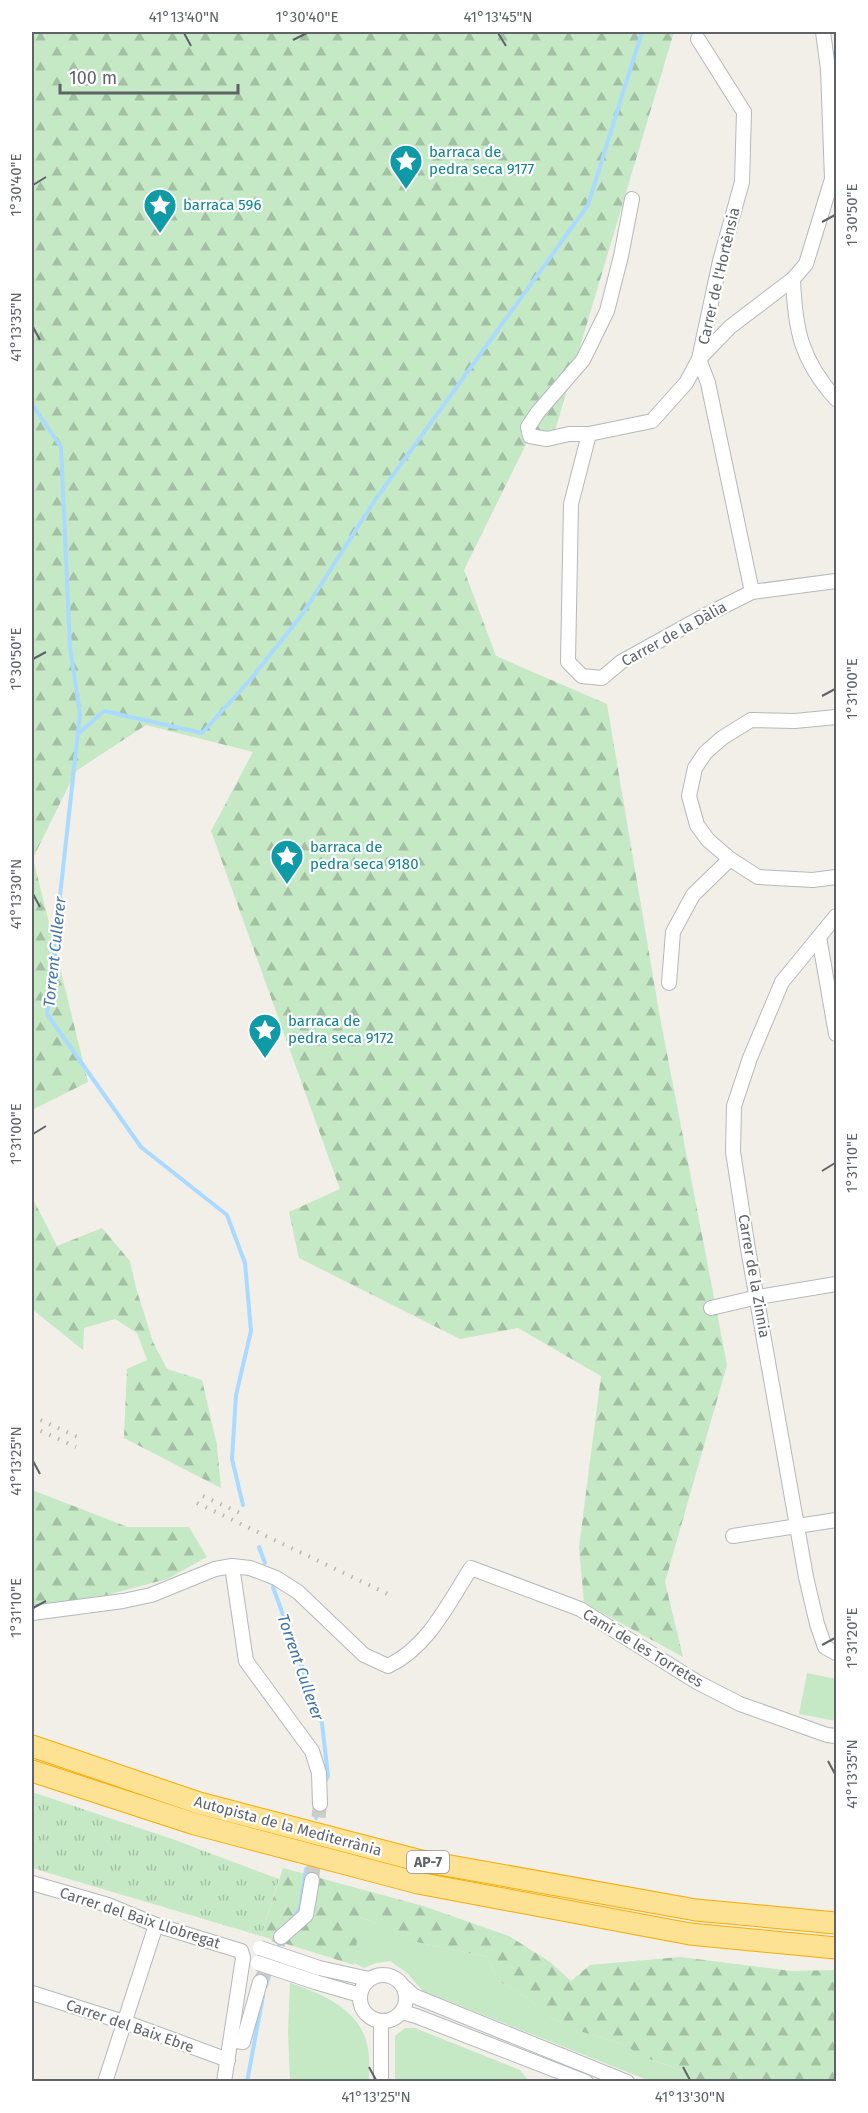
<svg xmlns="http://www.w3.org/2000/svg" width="868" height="2113" font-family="'Fira Sans',sans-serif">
<defs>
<pattern id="forest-firs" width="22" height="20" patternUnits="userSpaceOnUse" patternTransform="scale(1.5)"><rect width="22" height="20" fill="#c5e8c5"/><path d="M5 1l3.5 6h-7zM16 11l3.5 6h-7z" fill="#a3c0a4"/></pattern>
<pattern id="park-tufts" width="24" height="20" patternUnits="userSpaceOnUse" patternTransform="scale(1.5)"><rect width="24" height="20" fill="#c5e8c5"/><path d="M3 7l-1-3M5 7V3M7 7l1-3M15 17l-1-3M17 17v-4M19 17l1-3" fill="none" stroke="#a3c0a4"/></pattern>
</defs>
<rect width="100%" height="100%" fill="#f1efe8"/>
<!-- green -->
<g fill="#c5e8c5">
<path d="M807,1673L836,1679V1721L799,1714Z"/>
<path d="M359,1917L384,1926L417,1942L488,1957L497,1980L526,1997L550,2017L582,2032L622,2044L648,2059L693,2074L698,2081H650L423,1991L407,1973L390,1961L376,1963L364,1968L354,1963Z"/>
<path d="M290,1983C323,1994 362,2010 368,2049C370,2059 369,2071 369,2081H290L288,2032Z"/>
<path d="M405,2028H415L520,2070L529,2081H395V2036Z"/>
</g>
<!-- forest -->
<g fill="url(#forest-firs)">
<path d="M32,32H674L553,437L530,436L464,570L496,656L607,704L659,1012L727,1365L665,1582L683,1657L584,1603L579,1547L601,1376L518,1328L460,1339L299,1258L289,1212L340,1189L211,831L253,752L146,725L76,771L33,858L88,1082L32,1110Z"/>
<path d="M32,1197L57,1246L102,1228L130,1261L136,1288L153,1342L167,1369L202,1380L217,1445L221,1488L124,1438L127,1369L147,1360L137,1333L115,1319L84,1328L83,1350L32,1309Z"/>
<path d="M32,1490L128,1527H189L207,1557L167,1579L103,1596L32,1621Z"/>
<path d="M283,1868L423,1906L509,1936L550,1962L571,1981L590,1965L680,1957L791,1971L836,1970V2081H697L693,2074L646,2058L622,2044L579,2031L550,2017L526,1997L497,1980L488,1957L417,1942L383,1926L360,1917L354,1965L261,1936Z"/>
</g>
<!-- park -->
<path fill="url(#park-tufts)" d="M32,1792L175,1840L279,1879L261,1936L32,1868Z"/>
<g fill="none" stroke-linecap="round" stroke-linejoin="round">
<!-- stream -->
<g stroke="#aadaff" stroke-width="4">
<path d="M32,404L61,447L70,647L80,714L47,1014L141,1147L227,1215L245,1263L251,1331L236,1395L232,1459L243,1505"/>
<path d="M78,734L104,711L202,733L250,680L301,616L373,503L588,205L642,32"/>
<path d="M259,1547L265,1563"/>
<path d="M273,1587L322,1723L328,1776L324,1784"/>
<path d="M316,1818L320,1806"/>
<path d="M293,1919L300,1908L306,1869"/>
<path d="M266,1986L281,1939"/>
<path d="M247,2082L263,1996"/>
</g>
<!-- minor-tunnel -->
<g stroke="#ccccc8" stroke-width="14" stroke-dasharray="14 7" stroke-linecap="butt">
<path d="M312,1880L320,1804"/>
<path d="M260,1982L281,1937"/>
</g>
<defs>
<g id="minor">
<path d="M823,32L828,69L832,179"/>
<path d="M698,39L744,112L742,182L720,261L699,359L708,383L752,592"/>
<path d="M632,199L621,256L607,311L583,360L538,412L528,427L530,436L547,439L569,434H589L652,421L686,383L699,359L730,327L793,279L806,264L832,179L836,173"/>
<path d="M793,279C795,330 801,360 836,399"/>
<path d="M589,434L571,504L568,662L582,676L602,678L621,662L704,616L752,592L836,581"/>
<path d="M836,717L795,721L751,720L722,738L705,753L695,768L689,796L697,825L708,840L730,859L758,877L813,880L836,877"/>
<path d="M836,916L782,982L750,1058L734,1106L733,1152L748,1249L806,1577L817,1624L825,1647L836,1653"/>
<path d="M819,937L836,1034"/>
<path d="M669,983L673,932L693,895L730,859"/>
<path d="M711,1308L758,1297L836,1284"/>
<path d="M733,1536L836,1520"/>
<path d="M232,1566L246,1661L312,1751L319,1773L320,1804"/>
<path d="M32,1613L123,1601L151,1595L215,1569L232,1566L250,1568L276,1578L298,1592L364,1655L388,1666C428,1647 448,1604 471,1568L580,1609L697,1682L740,1704L827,1735L836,1736"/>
<path d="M32,1883L108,1905L156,1925L241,1951L243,1958L224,2082"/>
<path d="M281,1937L306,1915L312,1880"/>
<path d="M319,1968L369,1979"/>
<circle cx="383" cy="1998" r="23"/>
<path d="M315,1982L360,1995"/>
<path d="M404,1987L414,1996L627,2082"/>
<path d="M32,1993L133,2025L228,2060"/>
<path d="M402,2012L416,2016L586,2082"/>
<path d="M381,2021V2082"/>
<path d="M231,2040L243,2042L260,1982"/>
<path d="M105,2082L156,1925"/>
</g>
<g id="highway">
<path d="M32,1746L199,1803L417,1860L696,1910L836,1923"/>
<path d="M32,1771L195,1824L418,1883L690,1934L836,1948"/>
</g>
</defs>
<!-- minor casing -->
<use href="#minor" stroke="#b5b8bc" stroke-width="16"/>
<!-- highway casing -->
<use href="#highway" stroke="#f9ab00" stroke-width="23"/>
<!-- minor -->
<use href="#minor" stroke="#fff" stroke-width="14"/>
<!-- highway -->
<use href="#highway" stroke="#fde293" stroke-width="21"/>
<!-- rail -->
<g stroke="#b6b7b8" stroke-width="4" stroke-dasharray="1.5 8" stroke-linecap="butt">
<path d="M32,1416L82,1439"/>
<path d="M32,1427L76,1447"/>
<path d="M203,1496L240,1513"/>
<path d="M197,1503L392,1596"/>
</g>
<defs>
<g id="minor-bridge">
<path d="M260,1948L319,1968"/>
<path d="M258,1963L315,1982"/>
</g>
</defs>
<!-- minor-bridge casing -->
<use href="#minor-bridge" stroke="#b5b8bc" stroke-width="16" stroke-linecap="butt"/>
<!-- minor-bridge -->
<use href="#minor-bridge" stroke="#fff" stroke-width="14"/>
</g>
<!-- ticks -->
<path fill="none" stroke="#5f6368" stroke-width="2" d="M184,33L191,46M498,33L506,46M293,40L307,33M33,185L46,177M822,222L835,215M33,327L40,340M33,659L46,652M822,696L835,689M33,894L40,907M33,1134L46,1126M822,1171L835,1163M33,1461L40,1474M33,1608L46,1601M822,1645L835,1638M828,1761L835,1774M369,2067L376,2080M683,2067L690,2080"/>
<!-- icons -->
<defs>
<symbol id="sight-pin" viewBox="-11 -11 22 30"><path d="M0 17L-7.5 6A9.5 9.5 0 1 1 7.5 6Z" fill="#0f9aa8" stroke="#fff"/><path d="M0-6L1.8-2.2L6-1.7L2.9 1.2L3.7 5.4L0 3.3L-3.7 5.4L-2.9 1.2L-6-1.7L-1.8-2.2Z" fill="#fff"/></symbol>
</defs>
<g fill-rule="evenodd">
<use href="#sight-pin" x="387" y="142" width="38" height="52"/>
<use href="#sight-pin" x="141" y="186" width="38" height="52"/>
<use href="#sight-pin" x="268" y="837" width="38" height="52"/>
<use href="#sight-pin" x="246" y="1011" width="38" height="52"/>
</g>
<g text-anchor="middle" stroke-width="4.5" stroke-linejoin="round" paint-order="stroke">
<!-- shield labels -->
<rect fill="#fff" stroke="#8f9295" stroke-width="1.5" x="407" y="1851" width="42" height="22" rx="4.5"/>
<g font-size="14" font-weight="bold" fill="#5f6368">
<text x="428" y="1867">AP-7</text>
</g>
<!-- culture labels -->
<g font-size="15" fill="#0d838f" stroke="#fff" text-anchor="start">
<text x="429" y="157">barraca de<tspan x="429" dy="17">pedra seca 9177</tspan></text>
<text x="183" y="210">barraca 596</text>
<text x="310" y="852">barraca de<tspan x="310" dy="17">pedra seca 9180</tspan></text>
<text x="288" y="1026">barraca de<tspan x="288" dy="17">pedra seca 9172</tspan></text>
</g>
<!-- street labels -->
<g font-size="15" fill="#5f6368" stroke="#fff">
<text transform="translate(719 276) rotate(-77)" y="5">Carrer de l'Hortènsia</text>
<text transform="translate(674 634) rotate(-29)" y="5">Carrer de la Dàlia</text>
<text transform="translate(754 1276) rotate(80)" y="5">Carrer de la Zinnia</text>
<text transform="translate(643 1648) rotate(31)" y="5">Camí de les Torretes</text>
<text transform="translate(288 1826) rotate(15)" y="5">Autopista de la Mediterrània</text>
<text transform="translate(140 1918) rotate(18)" y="5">Carrer del Baix Llobregat</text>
<text transform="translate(130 2026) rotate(19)" y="5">Carrer del Baix Ebre</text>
</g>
<!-- water labels -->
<g font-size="16" font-style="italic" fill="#4174aa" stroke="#fff">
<text transform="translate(54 952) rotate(-84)" y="6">Torrent Cullerer</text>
<text transform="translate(301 1667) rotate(71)" y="6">Torrent Cullerer</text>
</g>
</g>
<!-- border -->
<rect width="868" height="2113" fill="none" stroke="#ffffff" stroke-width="66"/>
<!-- scale -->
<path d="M60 84v9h178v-9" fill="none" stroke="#5f6368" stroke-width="3"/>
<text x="69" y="84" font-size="18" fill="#5f6368" stroke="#ffffff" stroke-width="4.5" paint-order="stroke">100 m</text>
<rect x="33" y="33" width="802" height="2047" fill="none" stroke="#5f6368" stroke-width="2"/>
<g font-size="15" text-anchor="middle" fill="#5f6368">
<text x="184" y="22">41°13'40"N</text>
<text x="307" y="22">1°30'40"E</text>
<text x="498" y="22">41°13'45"N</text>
<text transform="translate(16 185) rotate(-90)" y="5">1°30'40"E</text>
<text transform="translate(852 215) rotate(-90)" y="5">1°30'50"E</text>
<text transform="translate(16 327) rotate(-90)" y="5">41°13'35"N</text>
<text transform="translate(16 659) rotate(-90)" y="5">1°30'50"E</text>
<text transform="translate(852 689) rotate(-90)" y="5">1°31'00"E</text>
<text transform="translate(16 894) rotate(-90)" y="5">41°13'30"N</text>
<text transform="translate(16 1134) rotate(-90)" y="5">1°31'00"E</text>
<text transform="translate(852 1163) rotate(-90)" y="5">1°31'10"E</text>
<text transform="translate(16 1461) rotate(-90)" y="5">41°13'25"N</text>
<text transform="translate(16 1608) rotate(-90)" y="5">1°31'10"E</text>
<text transform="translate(852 1638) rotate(-90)" y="5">1°31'20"E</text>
<text transform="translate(852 1774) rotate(-90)" y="5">41°13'35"N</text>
<text x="376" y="2102">41°13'25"N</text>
<text x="690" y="2102">41°13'30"N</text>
</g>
</svg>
